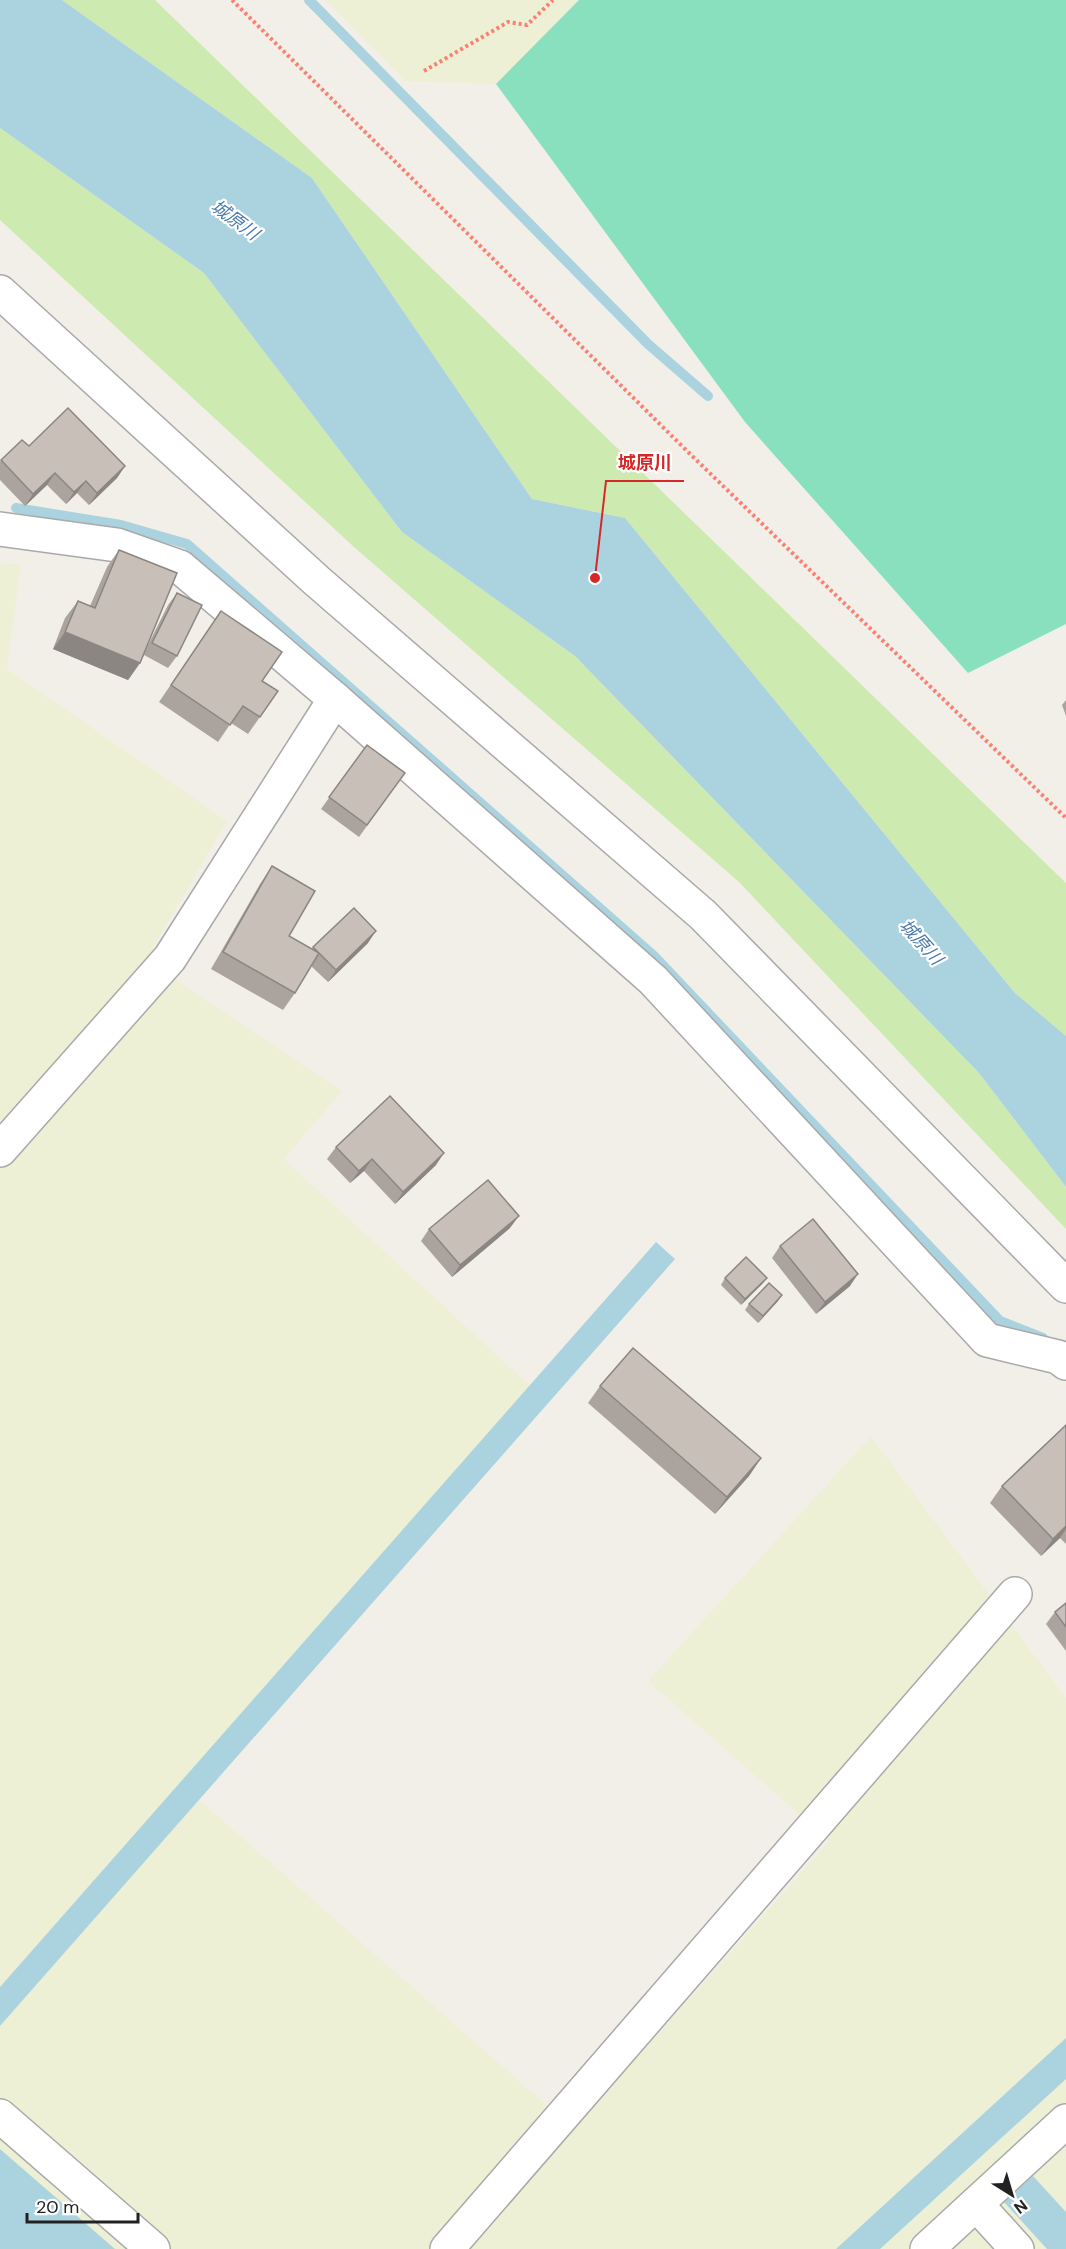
<svg xmlns="http://www.w3.org/2000/svg" width="1066" height="2249" font-family="'DM Sans','Noto Sans JP',sans-serif">
<rect width="100%" height="100%" fill="#f2efe9"/>
<!-- farmland -->
<g fill="#eef0d5">
<path d="M326,0H579L496,84L405,81Z"/>
<path d="M0,563L21,565L7,669L227,821L146,960L342,1091L284,1159L534,1389L189,1791L574,2129L829,1841L648,1681L871,1436L1066,1698V2249H0Z"/>
</g>
<!-- grass -->
<g fill="#cdebb0">
<path d="M62,0H155L1066,883V1036L1015,993L625,518L532,499L312,178Z"/>
<path d="M0,128L204,273L402,532L575,656L979,1073L1066,1187V1229L739,882L354,547L0,220Z"/>
</g>
<!-- pitch -->
<path fill="#88e0be" d="M579,0H1066V624L968,673L745,422L496,84Z"/>
<!-- water -->
<g fill="#aad3df">
<path d="M0,0H62L312,178L532,499L625,518L1015,993L1066,1036V1187L979,1073L575,656L402,532L204,273L0,128Z"/>
<path d="M656,1242L675,1259L0,2026V1987Z"/>
<path d="M1066,2038V2079L880,2249H836Z"/>
<path d="M0,2149L115,2249H0Z"/>
<path d="M1033,2176L1066,2212V2249H1047L1004,2202Z"/>
</g>
<g fill="none" stroke-linecap="round" stroke-linejoin="round">
<!-- stream -->
<g stroke="#aad3df" stroke-width="10">
<path d="M309,0L648,344L708,396"/>
<path d="M16,508L121,525L187,544L654,956L1000,1321L1043,1338"/>
</g>
<defs>
<g id="minor">
<path d="M0,292L317,581L703,915L1066,1286"/>
<path d="M0,529L117,545L180,567L335,699L653,980L987,1340L1058,1357L1066,1363"/>
<path d="M0,1150L170,958L335,699"/>
<path d="M0,2116L153,2249"/>
<path d="M976,2204L1017,2249"/>
<path d="M447,2249L1015,1594"/>
<path d="M927,2249L1066,2121"/>
</g>
</defs>
<!-- minor casing -->
<use href="#minor" stroke="#a9a9a9" stroke-width="36"/>
<!-- path -->
<g stroke="#fa8072" stroke-width="4" stroke-dasharray="3 3" stroke-linecap="butt">
<path d="M232,0L687,451L1066,818"/>
<path d="M424,71L508,22L527,25L553,0"/>
</g>
<!-- minor -->
<use href="#minor" stroke="#fff" stroke-width="33"/>
</g>
<!-- wall -->
<g fill="#aba49e">
<path d="M29,446L125,466L117,478L89,505L77,493L66,504L47,485L25,506L0,480V462L1,460Z"/>
<path d="M119,550L146,649L168,605L177,593V656L168,668L144,655L140,663L128,680L53,649L65,618L78,601L90,606L107,567Z"/>
<path d="M221,611L262,681L278,691L248,734L231,723L218,742L159,702Z"/>
<path d="M1066,700V716L1062,705Z"/>
<path d="M367,745L405,773L359,837L321,809Z"/>
<path d="M272,866L289,936L312,949L313,947L368,943L328,982L311,966L295,993L283,1010L211,969L260,884Z"/>
<path d="M336,1147L436,1165L395,1204L364,1171L350,1183L327,1159Z"/>
<path d="M510,1228L452,1277L421,1241L429,1229Z"/>
<path d="M780,1246L850,1286L816,1314L772,1258Z"/>
<path d="M725,1278H767L762,1284L741,1305L721,1285Z"/>
<path d="M778,1301L758,1323L745,1310L749,1304Z"/>
<path d="M600,1386L761,1458L749,1476L715,1514L588,1403Z"/>
<path d="M1066,1425V1544L1060,1538L1041,1556L990,1503L1002,1486Z"/>
<path d="M1066,1603V1651L1046,1624L1055,1612Z"/>
</g>
<!-- shaded-wall -->
<g fill="#8b8681">
<path d="M125,466L117,478L89,505L97,493Z"/>
<path d="M55,473L47,485L25,506L33,494Z"/>
<path d="M86,481L77,493L66,504L74,492Z"/>
<path d="M65,632L140,663L128,680L53,649Z"/>
<path d="M376,931L368,943L328,982L336,970Z"/>
<path d="M444,1153L436,1165L395,1204L403,1192Z"/>
<path d="M372,1159L364,1171L350,1183L359,1171Z"/>
<path d="M519,1216L510,1228L452,1277L460,1265Z"/>
<path d="M858,1274L850,1286L816,1314L825,1302Z"/>
<path d="M767,1278L762,1284L741,1305L745,1299Z"/>
<path d="M782,1295L778,1301L758,1323L763,1316Z"/>
<path d="M761,1458L749,1476L715,1514L727,1497Z"/>
<path d="M1066,1526V1529L1060,1538L1041,1556L1053,1539Z"/>
</g>
<!-- building -->
<g fill="#c7bfb8" stroke="#8b8681" stroke-width="1.5">
<path d="M68,408L125,466L97,493L86,481L74,492L55,473L33,494L1,460L22,440L29,446Z"/>
<path d="M119,550L177,573L140,663L65,632L78,601L95,608Z"/>
<path d="M177,593L202,605L177,656L152,643Z"/>
<path d="M221,611L282,652L262,681L278,691L260,717L243,706L230,725L171,685Z"/>
<path d="M367,745L405,773L367,825L329,797Z"/>
<path d="M272,866L315,891L289,936L319,953L295,993L223,952Z"/>
<path d="M354,908L376,931L336,970L313,947Z"/>
<path d="M390,1096L444,1153L403,1192L372,1159L359,1171L336,1147Z"/>
<path d="M488,1180L519,1216L460,1265L429,1229Z"/>
<path d="M813,1219L858,1274L825,1302L780,1246Z"/>
<path d="M746,1257L767,1278L745,1299L725,1278Z"/>
<path d="M769,1283L782,1295L763,1316L749,1304Z"/>
<path d="M633,1348L761,1458L727,1497L600,1386Z"/>
<path d="M1066,1425V1526L1053,1539L1002,1486Z"/>
<path d="M1066,1603V1627L1055,1612Z"/>
</g>
<g text-anchor="middle" stroke-width="4.5" stroke-linejoin="round" paint-order="stroke">
<!-- water labels -->
<g font-size="18" font-style="italic" fill="#4a7aab" stroke="#fff">
<text transform="translate(235 220) rotate(36)" y="6">城原川</text>
<text transform="translate(921 942) rotate(48)" y="6">城原川</text>
</g>
</g>
<!-- callouts -->
<path fill="none" stroke="#d62828" stroke-width="2" d="M595 578L606 481H684"/>
<circle fill="#d62828" stroke="#fff" stroke-width="2" cx="595" cy="578" r="6"/>
<g font-size="18" text-anchor="middle" font-weight="bold" fill="#d62828" stroke="#fff" stroke-width="4.5" stroke-linejoin="round" paint-order="stroke">
<text x="645" y="469">城原川</text>
</g>
<!-- north arrow -->
<g transform="translate(1012 2195) rotate(143)" stroke="#ffffff" stroke-width="4.5" paint-order="stroke">
<path d="M0-4.5L10 22L0 15L-10 22Z" fill="#222222"/>
<text y="-9" font-size="16" font-weight="bold" text-anchor="middle" fill="#222222">N</text>
</g>
<!-- scale -->
<path d="M27 2213v9h111v-9" fill="none" stroke="#222222" stroke-width="3"/>
<text x="36" y="2213" font-size="18" fill="#222222" stroke="#ffffff" stroke-width="4.5" paint-order="stroke">20 m</text>
</svg>
